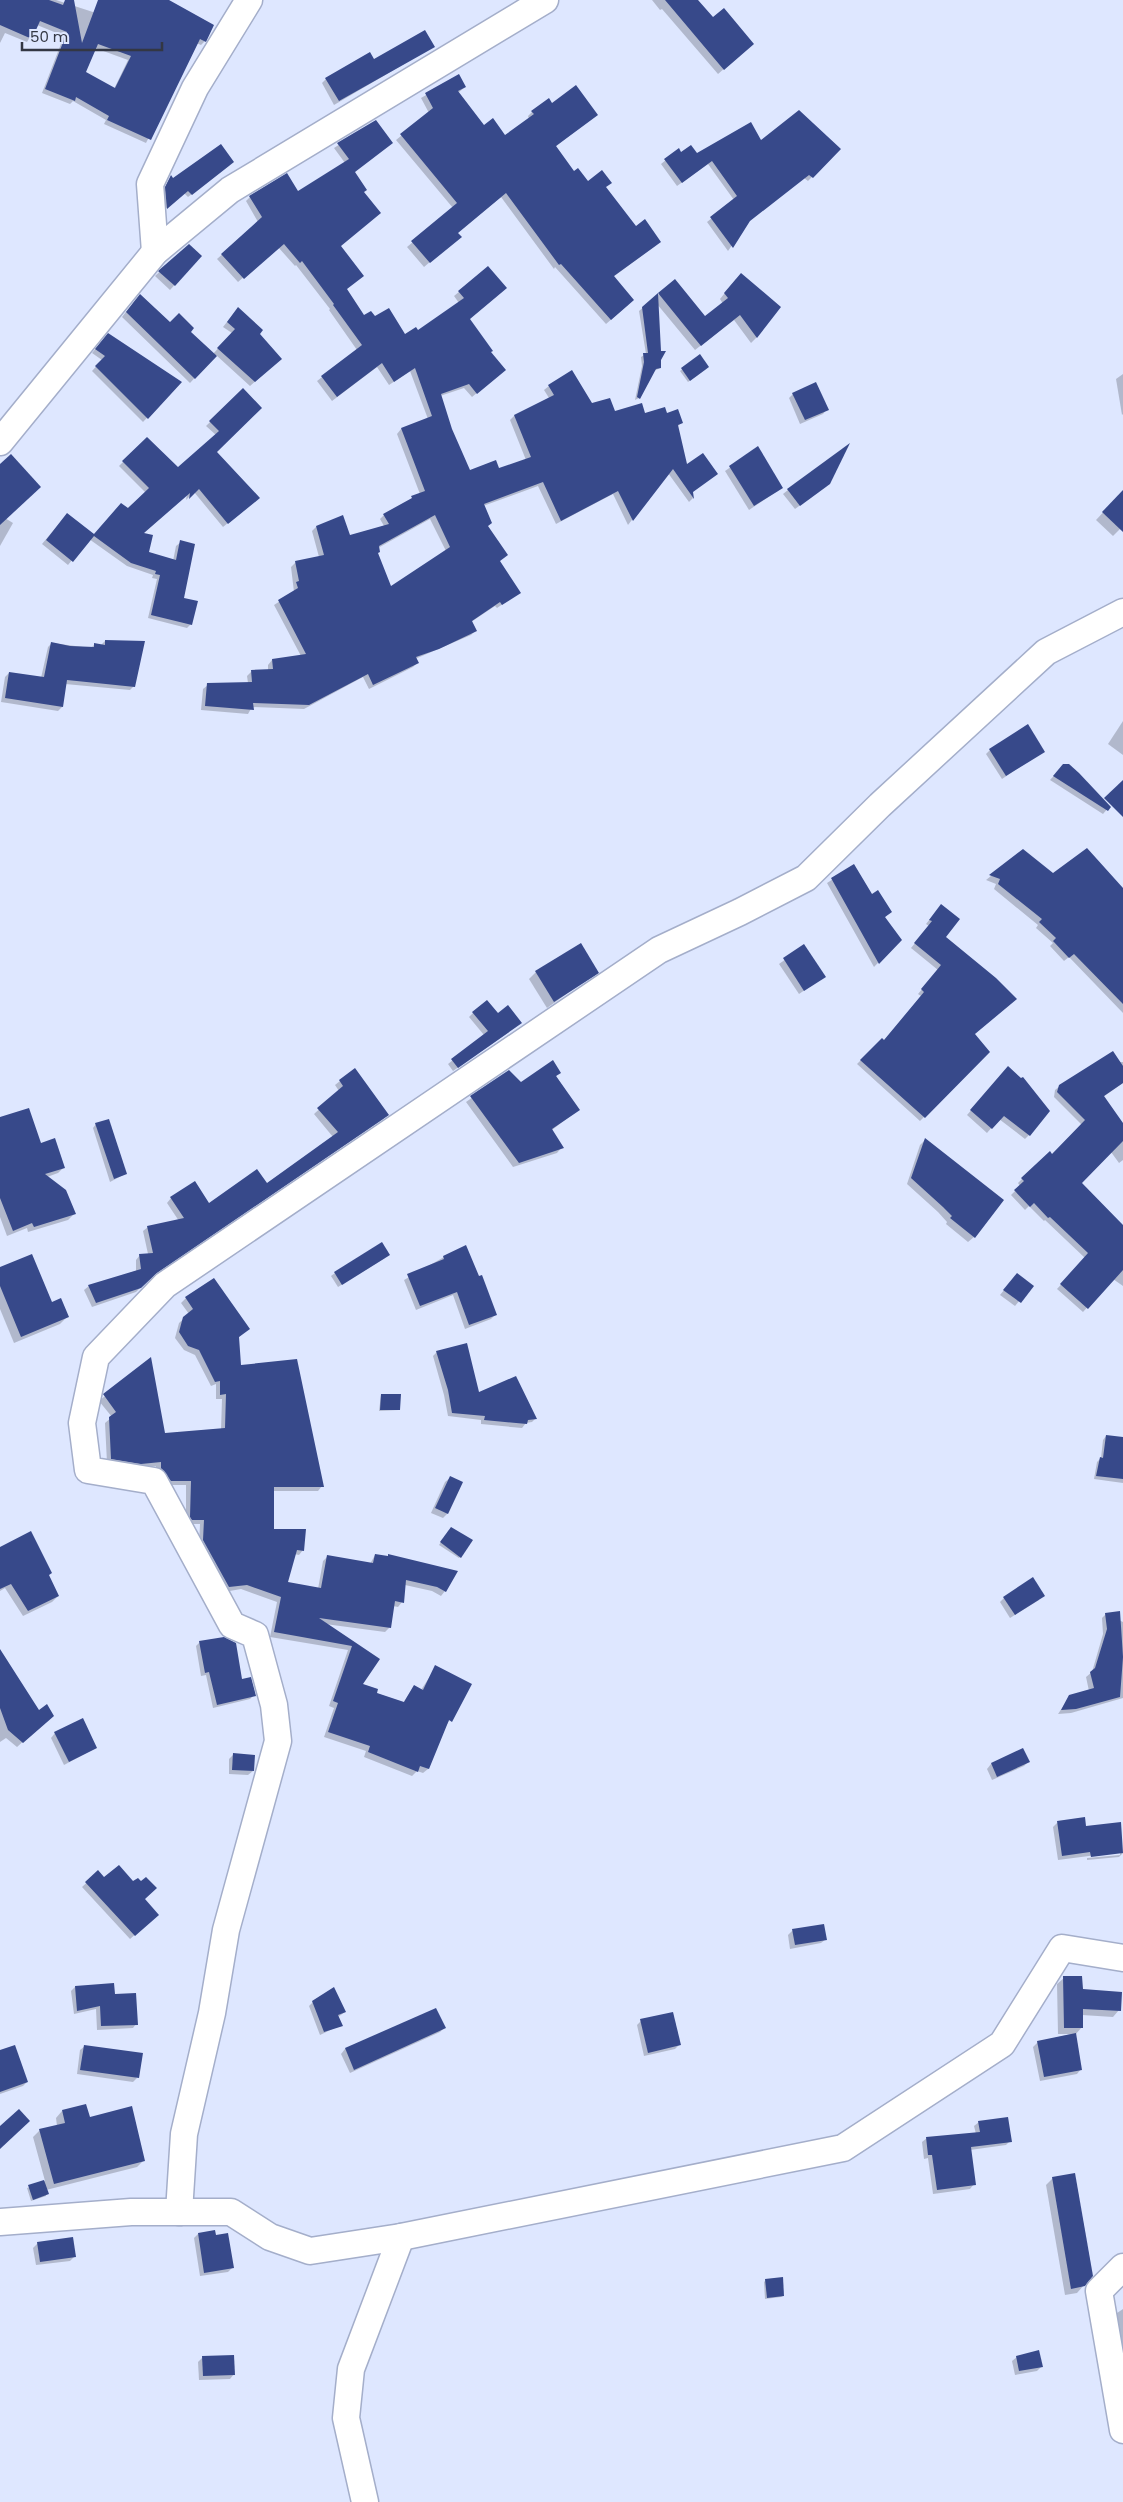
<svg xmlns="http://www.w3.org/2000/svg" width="1123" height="2502" font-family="Poppins,sans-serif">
<rect width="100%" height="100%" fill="#dee7ff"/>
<!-- shadow -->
<g fill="#0003" fill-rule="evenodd">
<path d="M0,0H56L96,13L101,0H166L205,41L201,45L196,43L146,143L104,124L106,120L73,101L70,104L42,93L64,36L37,25L27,42L5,33L0,43ZM95,48L128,60L114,89L85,73Z"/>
<path d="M652,0H697L713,19L747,49L718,74L662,9L660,10Z"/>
<path d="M433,47L334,105L322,83L326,79L373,60Z"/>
<path d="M458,76L465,87L458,93L484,126L505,136L529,119L528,116L532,112L552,105L596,115L555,147L573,173L588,182L605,188L636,227L655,246L613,277L628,305L606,324L555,267L554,269L501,197L457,233L455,241L424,267L407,247L453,208L396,140L429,113L421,98Z"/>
<path d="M375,121L354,172L363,193L340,247L345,290L364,317L374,318L405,336L417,332L459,303L454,296L488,268L469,319L490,353L500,374L472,397L464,388L440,396L451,429L470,472L499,470L526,460L510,420L514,416L549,398L544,390L549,386L614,412L666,414L681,423L677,427L693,498L689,502L668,473L628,525L613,494L556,524L538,486L483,506L486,527L499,561L519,593L497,608L495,606L471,622L475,631L471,635L415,659L417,663L413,667L369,689L363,677L304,709L252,707L248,714L201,710L203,689L208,685L248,683L247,676L251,672L268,670V665L272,660L301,656L274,605L294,592L291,567L296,562L319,557L312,531L316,527L349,536L384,526L380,519L384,515L420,494L397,434L401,429L428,419L410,371L389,385L377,367L332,401L317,381L357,350L329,310L330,309L296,265L295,266L278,247L238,282L217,259L258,222L246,201L250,197L298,193L345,163L334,148ZM430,519L446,551L391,588L377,554L378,548Z"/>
<path d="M761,142L839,149L808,181L804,178L748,222L728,251L707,222L734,200L708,164L677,186L661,164L678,150L681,153L697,155Z"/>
<path d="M230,165L188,197L184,193L164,210L163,191L171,177L173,179Z"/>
<path d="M189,245L201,256L170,290L155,276Z"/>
<path d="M736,279L779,307L756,338L751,343L734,320L695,350L657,304L660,368L654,371L639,398L635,400L642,366L641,357L646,354L639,311L674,281L705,317L723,304L720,299Z"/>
<path d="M136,299L170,324L189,332L213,354L232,333L223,327L234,313L258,334L276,363L250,386L216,355L190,383L122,317Z"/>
<path d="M104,339L180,383L143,422L92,371L102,360L92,353Z"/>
<path d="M699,356L706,369L688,382L680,371Z"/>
<path d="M1123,374V414L1122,415L1116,379Z"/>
<path d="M243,390L216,452L254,502L223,527L194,492L186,500L187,494L142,534L148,552L173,561L176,546L181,542L183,599L191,624L187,628L148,618L157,579L152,578L153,575L127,566L89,539L68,565L42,544L63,519L93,536L146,493L119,466L147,438L178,469L216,435L206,426Z"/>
<path d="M793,394L827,409L823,414L800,424L789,398Z"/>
<path d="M758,448L782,488L749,510L725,471Z"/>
<path d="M824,488L795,509L783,494L788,490Z"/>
<path d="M1123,491V526L1113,536L1096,520Z"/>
<path d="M0,515L13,523L0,546Z"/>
<path d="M105,641L134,686L130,690L65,684L62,707L58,711L1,702L5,677L9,673L41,678L48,647L52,643L91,648L95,644L101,645Z"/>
<path d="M1123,721V755L1108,744Z"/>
<path d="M990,750L1044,751L1002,779L986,754Z"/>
<path d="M1060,769L1109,807L1103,814L1050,780Z"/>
<path d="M1023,850L1053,875L1123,890V1013L1069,957L1064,961L1050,946L1053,943L1036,928L1038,925L994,889L996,884L986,880Z"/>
<path d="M853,866L871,896L890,912L884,918L900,940L874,967L827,883Z"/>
<path d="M937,910L974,1034L989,1052L920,1121L857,1064L882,1039L884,1041L921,996L918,994L938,970L911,948L929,926L926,924Z"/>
<path d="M804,946L824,977L799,994L779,964Z"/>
<path d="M536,972H597L547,1008L529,979Z"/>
<path d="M473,1013L516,1027L453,1071L448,1064L484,1035L469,1017Z"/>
<path d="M1119,1062H1123V1083L1103,1097L1123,1124V1160L1119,1163L1111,1152L1080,1183L1123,1227V1286L1113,1279L1083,1312L1057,1289L1085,1258L1045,1220L1044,1221L1029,1206L1025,1210L1011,1195L1020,1186L1018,1183L1022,1179L1050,1153L1052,1155L1082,1125L1054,1097L1055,1090L1060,1086Z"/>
<path d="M355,1069L387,1115L382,1120L151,1277L136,1292L92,1307L84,1290L89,1286L136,1271V1260L140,1255L148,1254L143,1231L148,1227L179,1221L167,1203L171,1198L209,1204L266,1184L333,1137L314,1114L339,1091L335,1085Z"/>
<path d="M509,1071L521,1084L560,1072L556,1076L578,1110L552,1130L562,1147L557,1153L513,1167L466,1102Z"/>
<path d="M1004,1072L1029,1135L1025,1139L999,1119L987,1133L967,1115Z"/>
<path d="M0,1118L41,1144L64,1167L58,1173L47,1177L74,1214L68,1220L28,1232L27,1228L7,1236L0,1217Z"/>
<path d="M96,1124L125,1174L110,1182L93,1128Z"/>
<path d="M925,1140L974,1237L968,1242L946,1224L947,1222L938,1212L907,1184L920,1145Z"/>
<path d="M444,1257L495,1315L491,1319L465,1329L453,1295L416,1310L404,1280Z"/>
<path d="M385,1258L338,1287L331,1276L335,1273Z"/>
<path d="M0,1268L51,1303L67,1317L60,1324L14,1343L0,1309Z"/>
<path d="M1017,1274L1032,1286L1015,1306L1000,1295Z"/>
<path d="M186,1298L248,1329L238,1338L240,1367L322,1486L318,1491H273V1530L303,1550L299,1555L294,1554L287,1583L318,1589L323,1561L328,1556L370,1564L375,1555L445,1591L441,1596L432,1591L405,1585L402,1602L398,1607L393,1606L390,1627L385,1632L325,1624L378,1660L361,1685L376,1693L403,1703L414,1686L421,1690L436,1667L470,1685L446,1726L428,1769L423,1773L417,1771L412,1776L364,1757L366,1751L324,1737L334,1708L329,1706L348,1650L270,1637L277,1602L241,1589L224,1592L199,1545L200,1524H187L186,1522V1485H166L156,1473V1466L136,1468L107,1463L105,1423L112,1417L99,1401L150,1359L164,1434L221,1430L222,1399H216V1384L211,1386L195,1355L184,1350L175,1338L179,1323L189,1314L181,1303Z"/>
<path d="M437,1352L478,1393L536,1418L532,1422L526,1423L522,1428L481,1424V1420L448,1416L444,1395L433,1356Z"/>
<path d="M381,1395L399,1410L379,1411Z"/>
<path d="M1106,1436L1123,1438V1483L1094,1479L1097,1462L1101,1458L1103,1440Z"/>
<path d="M450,1478L461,1483L447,1514L443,1518L431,1513L445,1482Z"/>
<path d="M449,1530L460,1557L459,1558L439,1545Z"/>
<path d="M0,1553L48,1576L58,1596L52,1602L23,1616L5,1588L0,1591Z"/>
<path d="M1004,1598L1039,1600L1010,1618L1000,1602Z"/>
<path d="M1106,1614L1123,1622V1698L1071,1713L1058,1714L1070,1696L1089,1691L1086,1677L1092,1672L1103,1634L1102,1618Z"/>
<path d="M200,1642L254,1695L250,1699L213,1708L206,1675L201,1676L196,1646Z"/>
<path d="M0,1667L46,1721L17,1747L6,1738L0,1742Z"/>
<path d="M55,1733L96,1748L64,1765L51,1738Z"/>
<path d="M1023,1750L1028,1762L1024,1766L992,1780L987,1769L991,1764Z"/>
<path d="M234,1754L253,1771L248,1775L229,1774V1759Z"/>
<path d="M1057,1823L1085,1828L1123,1853L1119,1857L1087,1860V1858L1120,1855V1852L1058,1860L1053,1827Z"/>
<path d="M98,1872L103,1878L143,1899L153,1919L130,1939L82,1887Z"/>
<path d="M792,1931L826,1939L821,1943L790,1949L788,1935Z"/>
<path d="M1064,1978L1081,1990L1119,2010L1113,2017L1082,2015V2027L1075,2035L1081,2069L1077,2074L1040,2081L1033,2047L1038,2042L1071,2034H1058L1057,1984Z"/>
<path d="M75,1987L114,1995L136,2024L133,2028L97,2030L96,2009L74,2014L71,1991Z"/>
<path d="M313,2002L345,2012L338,2017L341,2025L320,2035L309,2006Z"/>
<path d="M435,2010L444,2028L440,2032L350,2073L341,2054L345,2049Z"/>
<path d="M641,2021L679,2045L675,2049L644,2056L637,2025Z"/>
<path d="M85,2046L137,2078L133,2082L77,2074L80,2050Z"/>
<path d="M0,2051L27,2082L23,2086L0,2094Z"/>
<path d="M62,2111L89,2118L144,2160L137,2167L46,2190V2196L31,2201L27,2188L45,2181L33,2137L40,2130L57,2126L56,2118Z"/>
<path d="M979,2122L1010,2141L1006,2145L970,2150L974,2184L970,2189L933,2194L928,2158L924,2159L922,2142L927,2138L976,2134L974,2126Z"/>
<path d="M1053,2178L1084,2285L1077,2293L1065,2295L1046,2185Z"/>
<path d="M198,2234L233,2267L228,2272L200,2276L194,2238Z"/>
<path d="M38,2243L75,2256L70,2261L36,2265L33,2248Z"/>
<path d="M766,2280L783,2296L781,2297L765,2299L764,2282Z"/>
<path d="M1123,2309V2352L1120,2353L1114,2315Z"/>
<path d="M203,2357L234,2374L230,2379L199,2380L198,2362Z"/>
<path d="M1017,2357L1042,2366L1037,2371L1015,2375L1012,2361Z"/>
</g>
<!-- building -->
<g fill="#37498a" fill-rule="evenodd">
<path d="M0,0H49L63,5L65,0H74L82,43L98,0H169L214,25L206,42L200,39L151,140L107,120L109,116L76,97L75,101L45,89L67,32L40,21L32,39L0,25ZM98,44L131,56L115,88L86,72Z"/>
<path d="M665,0H698L713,17L724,8L754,44L724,70Z"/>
<path d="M425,30L435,47L339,101L325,78L370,52L374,59Z"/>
<path d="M459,74L466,87L458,91L484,125L493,118L505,135L534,114L531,111L549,98L552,103L576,85L598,115L556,146L574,171L578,168L588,181L602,170L612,183L606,187L636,226L645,219L661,242L614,276L634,300L611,320L561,264L559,265L506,193L458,233L462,237L430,263L411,241L457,203L400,134L433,108L425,93Z"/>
<path d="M799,110L841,149L813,178L809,175L750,221L733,248L710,217L737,196L712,161L682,183L664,159L679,148L681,152L691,145L697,153L751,122L761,140Z"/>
<path d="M376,120L393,143L355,172L367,190L364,192L381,213L341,246L364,276L347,289L364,315L371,311L375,316L389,308L405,334L416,327L418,330L464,298L458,291L488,266L507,288L470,319L493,351L491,352L506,370L477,394L469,384L441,394L452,429L470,470L496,460L499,468L531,457L514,415L554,395L548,385L572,370L592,403L610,398L615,411L642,403L645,413L665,407L667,413L678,409L683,423L678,425L687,464L703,453L718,474L693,492L694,499L673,469L633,521L618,491L561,521L543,482L484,504L492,523L488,526L508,555L500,561L521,593L502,605L500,602L472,621L477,631L439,649L416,657L419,663L373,685L368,674L309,705L253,703L254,710L205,706L207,683L252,682L251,670L273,669L272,659L306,654L278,600L298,588L296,582L299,581L295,561L324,555L316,526L343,515L350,535L389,524L383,514L412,498L411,496L425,491L401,428L432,416L415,368L394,382L382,363L337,397L321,376L362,345L333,305L334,304L302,261L300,263L284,244L244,279L221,254L262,217L249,196L287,173L298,191L349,159L337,143ZM435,515L450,547L391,586L378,553L380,552L379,546Z"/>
<path d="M221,144L234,162L192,195L188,191L167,209L165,187L171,175L173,178Z"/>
<path d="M189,244L202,256L175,286L158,271Z"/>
<path d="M741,273L781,307L757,338L740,315L701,346L658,293L675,279L705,316L728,298L724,293Z"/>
<path d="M658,293L661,351H666L661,360V368L656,369L640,399L637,397L644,362L643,353H648L642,307Z"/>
<path d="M140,294L170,322L179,313L194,328L191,332L217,356L195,379L126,312Z"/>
<path d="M238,307L263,330L260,334L282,359L255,382L217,348L235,329L227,322Z"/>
<path d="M108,333L182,382L148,419L95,366L105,356L95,349Z"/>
<path d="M700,354L709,367L690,381L681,368Z"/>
<path d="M816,382L829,410L805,420L792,393Z"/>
<path d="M243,388L262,408L217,452L260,498L228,524L199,489L189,499L190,493L144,533L153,535L149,552L176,560L180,540L195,544L184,598L198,601L192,625L151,615L160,575L155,574L156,571L131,563L94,536L73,562L46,540L67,513L94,534L121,503L128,508L149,488L122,461L147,437L178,467L219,431L209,421Z"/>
<path d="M850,443L830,484L800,506L787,489Z"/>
<path d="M758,446L783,488L754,506L729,466Z"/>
<path d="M11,454L41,487L0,525V464Z"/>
<path d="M1123,490V532L1102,512Z"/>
<path d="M105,640L145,641L135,687L67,680L63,707L5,698L9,672L44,677L51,642L70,646L94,647V643L105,645Z"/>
<path d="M1028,724L1045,752L1006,776L989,749Z"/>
<path d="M1063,764H1069L1079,773L1111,807L1108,811L1053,776Z"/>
<path d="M1123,780V817L1104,798Z"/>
<path d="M1087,848L1123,888V1004L1074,954L1069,958L1053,941L1056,938L1039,922L1042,919L998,884L1000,879L989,875L1023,849L1053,873Z"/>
<path d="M854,864L872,894L878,890L892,912L885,917L902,940L879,964L831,878Z"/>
<path d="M941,904L960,919L946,937L996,978L1017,999L975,1034L990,1052L925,1118L860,1060L882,1038L884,1040L924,992L921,989L941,965L914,943L932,921L929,920Z"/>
<path d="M581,943L599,973L554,1002L535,971Z"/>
<path d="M804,944L826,977L804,991L783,958Z"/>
<path d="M487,1000L498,1013L508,1005L522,1023L458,1068L451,1059L488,1031L472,1012Z"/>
<path d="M1113,1051L1123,1066V1083L1104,1096L1123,1123V1141L1082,1183L1123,1225V1270L1088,1309L1060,1284L1088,1253L1050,1217L1048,1218L1034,1203L1030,1207L1014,1190L1024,1181L1021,1178L1050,1151L1052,1154L1085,1120L1057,1092L1059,1085Z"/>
<path d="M553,1060L561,1073L556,1076L580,1110L552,1129L564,1148L519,1163L470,1096L509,1070L521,1082Z"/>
<path d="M1008,1066L1021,1078L1023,1077L1050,1111L1030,1136L1004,1116L992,1129L970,1110Z"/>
<path d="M355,1068L389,1115L157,1273L141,1288L96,1303L88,1285L141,1269L139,1254L153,1253L147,1226L184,1218L170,1197L195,1181L209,1203L257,1169L267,1183L338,1132L317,1108L343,1086L339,1080Z"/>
<path d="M29,1108L41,1143L55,1138L65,1168L45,1174L66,1190L76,1214L34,1227L32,1223L13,1231L0,1198V1117Z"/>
<path d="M109,1119L127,1174L114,1179L95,1123Z"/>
<path d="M925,1138L1004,1200L975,1238L950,1218L952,1216L943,1207L911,1178Z"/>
<path d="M382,1242L390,1255L342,1285L334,1272Z"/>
<path d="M466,1245L479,1276L482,1275L497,1315L469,1325L457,1292L420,1306L407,1274L444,1259L443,1256Z"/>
<path d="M32,1254L52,1302L61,1298L69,1317L21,1337L0,1286V1267Z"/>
<path d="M1017,1273L1034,1286L1021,1303L1003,1290Z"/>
<path d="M214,1278L250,1329L239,1337L241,1365L297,1359L324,1487H274V1529H306L304,1551L297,1550L288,1582L321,1588L327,1555L373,1563L375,1554L388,1556V1554L458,1571L446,1592L437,1587L406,1580L404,1603L395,1601L391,1628L319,1618L380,1659L363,1684L378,1689L377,1693L404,1702L414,1685L423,1690L435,1665L472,1684L452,1722L449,1720L429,1769L420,1766L418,1772L368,1752L370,1746L328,1732L338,1703L333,1701L352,1646L274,1632L281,1597L247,1585L229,1587L203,1540L204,1520H192L190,1517L191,1481H171L161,1468V1462L141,1464L111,1459L109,1417L116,1412L103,1394L151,1357L165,1433L225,1428L226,1394L220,1395V1381L215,1382L199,1350L188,1346L179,1332L183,1317L193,1309L185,1297Z"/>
<path d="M467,1343L479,1392L516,1376L537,1419L528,1420L527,1424L484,1420L485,1416L452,1413L448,1390L436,1351Z"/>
<path d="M381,1394H401L400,1410H380Z"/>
<path d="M1106,1435L1123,1437V1479L1096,1476L1100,1457L1103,1458Z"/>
<path d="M450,1476L463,1482L448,1514L435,1508Z"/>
<path d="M451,1527L473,1540L461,1558L440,1542Z"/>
<path d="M31,1531L52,1573L49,1575L59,1596L28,1611L11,1584L0,1589V1547Z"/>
<path d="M1033,1577L1045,1596L1015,1615L1003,1597Z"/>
<path d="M1120,1611L1123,1657L1120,1697L1076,1709L1061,1710L1069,1695L1094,1688L1090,1672L1095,1668L1107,1629L1105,1613Z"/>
<path d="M224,1637L236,1643L242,1679L251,1677L256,1696L217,1705L209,1672L205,1673L199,1641Z"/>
<path d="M0,1649L39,1710L47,1704L54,1716L23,1743L8,1730L0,1708Z"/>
<path d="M83,1718L97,1748L69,1762L54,1732Z"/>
<path d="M1023,1748L1030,1762L997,1777L991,1763Z"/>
<path d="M233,1753L255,1755L254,1771L232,1770Z"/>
<path d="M1085,1817L1086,1826L1121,1822L1123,1853L1091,1857L1090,1852L1062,1856L1057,1821Z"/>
<path d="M119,1865L133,1881L138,1878L141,1881L146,1877L157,1888L145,1899L159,1915L135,1936L85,1882L98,1870L104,1877Z"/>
<path d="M824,1924L827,1940L795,1945L792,1929Z"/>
<path d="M1063,1976H1082L1083,1989L1122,1992L1121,2011L1083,2009V2028H1064Z"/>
<path d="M114,1983L115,1994L136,1993L138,2025L101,2026L100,2006L77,2011L75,1986Z"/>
<path d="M334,1987L346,2012L338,2015L343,2026L324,2032L312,2001Z"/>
<path d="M436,2008L446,2028L354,2070L345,2048Z"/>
<path d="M673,2012L681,2045L648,2053L640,2019Z"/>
<path d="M1076,2033L1082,2070L1044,2077L1037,2041Z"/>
<path d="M15,2045L28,2082L0,2092V2050Z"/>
<path d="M84,2045L143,2053L139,2078L80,2070Z"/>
<path d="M86,2104L90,2117L132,2106L145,2161L54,2184L39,2129L65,2123L62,2110Z"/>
<path d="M19,2109L30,2121L0,2149V2126Z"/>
<path d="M1008,2117L1012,2142L971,2147L976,2185L937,2190L932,2155H928L926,2137L980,2132L978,2121Z"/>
<path d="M1075,2173L1093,2276L1085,2286L1071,2289L1052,2177Z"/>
<path d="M44,2180L49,2194L33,2200L28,2185Z"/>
<path d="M215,2230L216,2235L228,2233L234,2268L204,2273L198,2233Z"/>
<path d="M73,2237L76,2257L40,2262L37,2242Z"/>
<path d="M783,2277L784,2296L767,2298L765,2279Z"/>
<path d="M1039,2350L1043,2367L1019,2371L1016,2356Z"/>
<path d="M234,2355L235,2375L203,2376L202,2356Z"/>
</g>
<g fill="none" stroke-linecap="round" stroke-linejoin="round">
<defs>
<g id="minor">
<path d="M155,252L150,184L195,88L249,0"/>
<path d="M0,442L155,252L230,190L545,0"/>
<path d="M179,2212L184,2134L212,2013L226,1930L278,1741L274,1705L255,1635L232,1625L154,1481L88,1470L82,1423L96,1357L165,1285L659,950L740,912L806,878L880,805L1046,652L1123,612"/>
<path d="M0,2222L131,2212H231L270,2237L310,2251L401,2237L843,2148L1002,2044L1062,1948L1123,1958"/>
<path d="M1123,2267L1099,2291L1123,2430"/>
<path d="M365,2502L346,2418L351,2369L401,2237"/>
</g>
</defs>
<!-- minor casing -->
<use href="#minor" stroke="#a4aeca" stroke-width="29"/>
<!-- minor -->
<use href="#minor" stroke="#fff" stroke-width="26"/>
</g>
<!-- scale -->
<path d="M22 42v8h140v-8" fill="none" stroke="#333743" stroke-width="2.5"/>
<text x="30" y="42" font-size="15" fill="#333743" stroke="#dee7ff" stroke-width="4" paint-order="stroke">50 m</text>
</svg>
